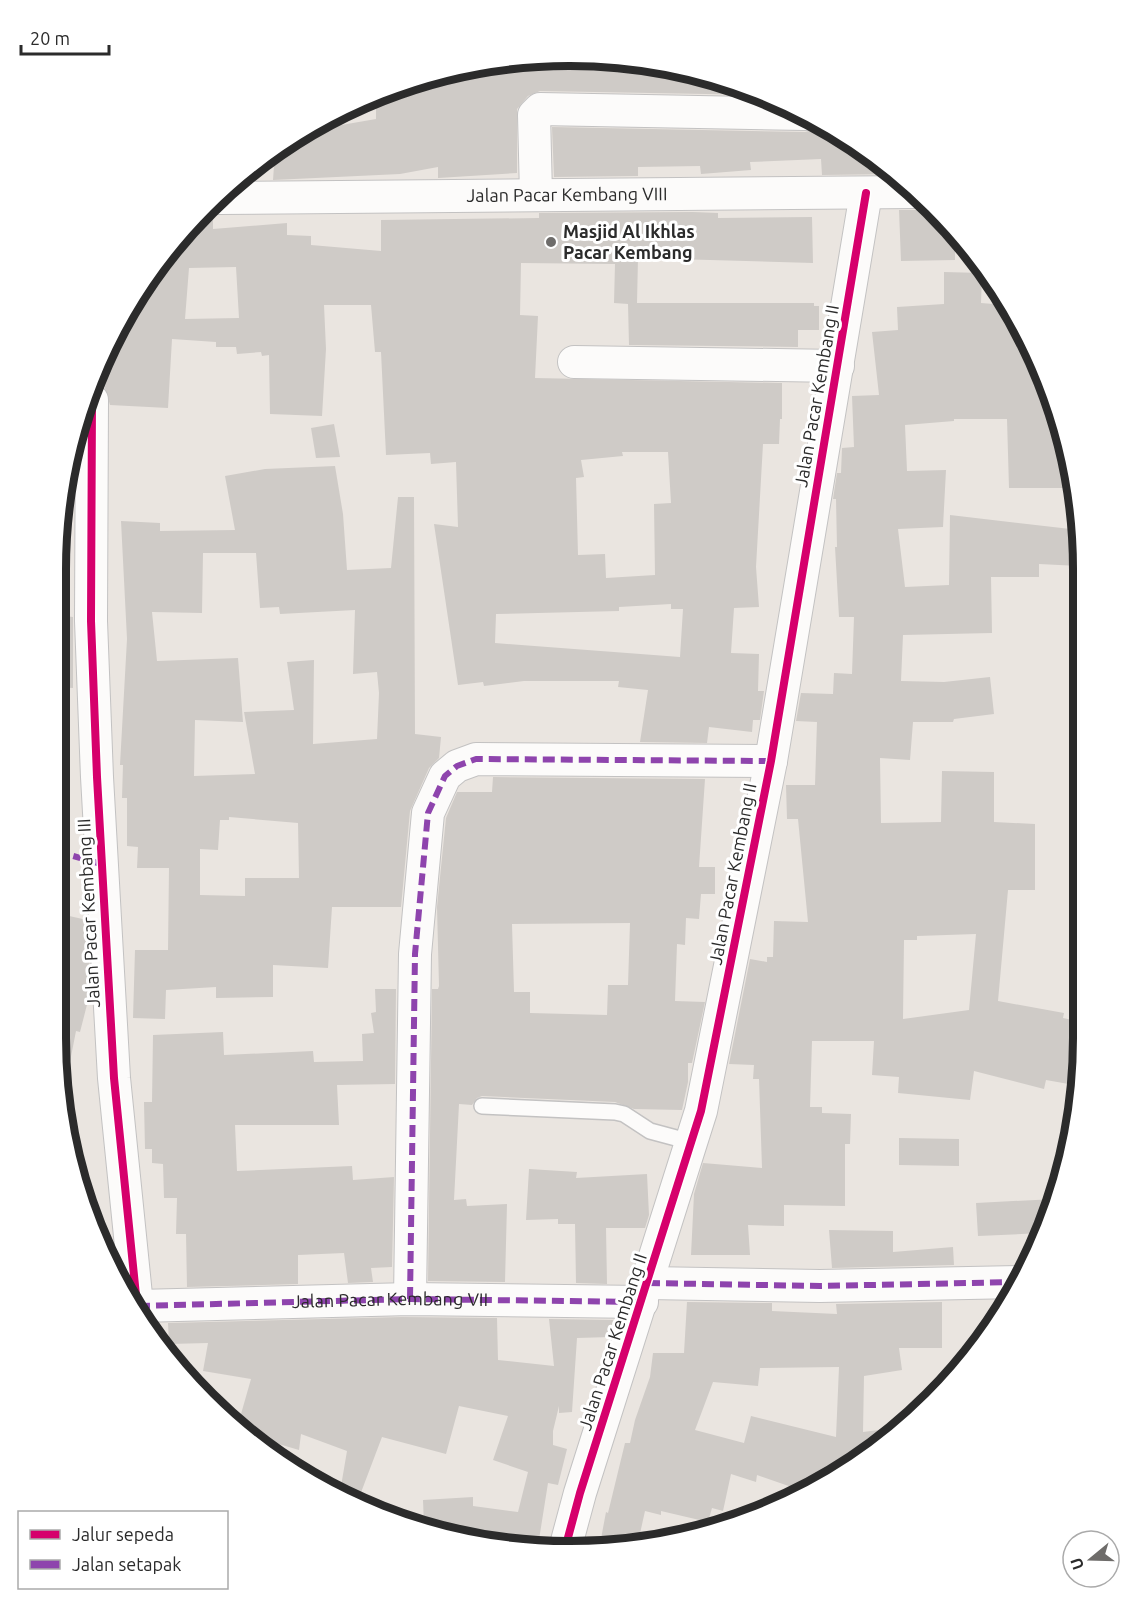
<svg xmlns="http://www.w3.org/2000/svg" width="1139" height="1607" font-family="Ubuntu,sans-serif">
<rect width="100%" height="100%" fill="#eae5e0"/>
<!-- building -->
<g fill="#cfcbc7" fill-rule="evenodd">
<path d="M603,57L702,73L761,95L540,91L528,96L517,109V173L438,178V167L400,174L273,180L275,152L301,132L376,119V96L404,83L502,60Z"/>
<path d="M820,123L882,162L896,174L822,175L821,159L750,162L751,170L701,174L700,166L638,167V176L554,177L552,127L805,132L813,130Z"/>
<path d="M928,204L955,229V260L901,261L899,210H916Z"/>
<path d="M207,211L213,214V229L287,223V235L311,236V245L381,251V220L539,218V213L693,212L718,213V218L812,217L813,263L638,258L637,303H814V306H819V330H798V347L629,345L628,304L614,303L615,264L521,263L520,315L538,316L535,378L782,383V419H780L779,444H763L756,567L759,607L734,608L731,653L759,654L758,691H764L760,720H753L752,732L709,727L707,743L640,742L648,690L618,687L619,681H524L484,686L483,682L458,685L434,524L458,527L456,462L431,464L430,453L386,455L381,352H375L371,305H324L326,349L322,416L270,414L269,355L262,356L261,352L237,354L236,347H216V342L172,339L168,408L110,405L101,375L125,312ZM236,267L239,318L185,319L189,268ZM622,452H668L671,503L654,504L655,575L606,578L605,554L578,555L576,478L584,477L581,460L623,456ZM671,604V609H683L680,657L495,643L496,614L619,611V607Z"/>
<path d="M944,272L982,273L981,303L1006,305L1031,342L1075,488H1009L1007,419H954V421L905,425L907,471L946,470L943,527L898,529L905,587L949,585L950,515L1079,530V566L1039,564V577H991L992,633L903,635L901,681L944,682L990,677L994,714L954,719L953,722H913L910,760L880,758L881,823L941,822L942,771L994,772V822L1035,824V890H1008L998,1001L1064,1013L1063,1018L1082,1022L1080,1086L1046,1080L1044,1089L974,1071L970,1100L898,1093L899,1077L872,1075L874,1041H812L810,1107H822V1113L851,1114L850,1144H845V1206L784,1205V1226L748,1225L750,1255H691L694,1194L703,1163L762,1168L759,1079H753L754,1065L729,1064L750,959L767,962V957H773L774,921L808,922L798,819H787L786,785H815L817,722L796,721L801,693L833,694L834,673L852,674L854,617H839L835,547H837L836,499H833L837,473H841L842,448L854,447L852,396L879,395L872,332L898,330L897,307L944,304ZM976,934L969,1010L903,1019L904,940H917V936Z"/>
<path d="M334,424L340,457L316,458L311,428Z"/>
<path d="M335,466L343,514L347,570L391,568L398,497H414L415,734L441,737L439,758L429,768L410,811L401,907H332L328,968L273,965V997L216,998V987L166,990L165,1019L133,1018L135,950H168L169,868H137L138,847L127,846V798H122L123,765H120L127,639L121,521L160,523V531L235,530L225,476L265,469ZM203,553H256L260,608L279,607L280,614L355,610L353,674L377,672L379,693L377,739L313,744L314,660L287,662L294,710L244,712L255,774L194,776L195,720L243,722L238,658L157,661L152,612L202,613ZM229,817L298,823L299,878H245V896L200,895V849L218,850L220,820H229Z"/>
<path d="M56,615L73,617V688L56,687Z"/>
<path d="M493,777L705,779L699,867H715V894H701L699,919L686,918L685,945L677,944L675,1001L705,1002L692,1063H688V1082L682,1110L634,1109L615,1102L482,1096L477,1098L472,1105L459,1104L454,1200L466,1199L467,1206L507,1204L505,1282L428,1281L432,989H438L439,986L437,907L446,818L457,792H492ZM630,923L628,985H608L607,1015L530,1013V992H514L512,924Z"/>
<path d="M56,913L87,920L91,989L80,1032L76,1031L67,1077L61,1076L56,1038Z"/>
<path d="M375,989H396L395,1084L337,1085L339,1125H235L237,1171L352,1166L353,1180L394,1177L392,1267L371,1268L373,1282L348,1283L344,1253L298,1255V1284L187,1287L186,1234H176L177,1198H164L163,1164L152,1163V1149H145L144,1102H152L153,1035L223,1032L224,1055L313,1051L314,1062L363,1061L362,1034L374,1033L371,1013L376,1012Z"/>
<path d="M899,1138L959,1139V1166L899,1165Z"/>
<path d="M529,1169L577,1172L576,1178L647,1174L649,1215L645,1228H606L607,1284L576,1283L575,1224H558V1219L526,1220Z"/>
<path d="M1055,1199L1042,1233L978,1236L976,1203Z"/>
<path d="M829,1230L893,1231V1252L953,1247L954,1265L832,1268Z"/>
<path d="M687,1302L772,1303V1311L837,1314L836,1304L942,1302V1348H899L902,1370L864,1376L863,1432L903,1427L806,1492L757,1475L756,1482L731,1474L723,1511L712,1508L708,1522L661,1511V1515L645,1511L639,1538H635V1543L600,1544L606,1512L608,1513L625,1443H630L635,1420L650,1377L653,1353H684ZM839,1367L836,1437L751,1416L744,1443L695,1430L713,1382L758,1386L760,1368Z"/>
<path d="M402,1317L497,1318L498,1360L554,1366L549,1319L615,1320L610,1337L577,1338L572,1412L559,1413V1406L553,1431V1445L567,1449L558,1485L548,1483L538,1546L503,1547L424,1526L423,1500L473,1497V1506L518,1512L528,1472L493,1460L508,1416L459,1406L446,1454L382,1437L357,1503L340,1492L347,1451L301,1434L299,1450L248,1435L237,1428L251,1379L203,1371L208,1343L169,1344L168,1323Z"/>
</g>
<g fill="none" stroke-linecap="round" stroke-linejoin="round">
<defs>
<path id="service" d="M482,1106L615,1112L624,1114L650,1131L691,1142"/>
<g id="minor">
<path d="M536,194L534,115L540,109L805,114"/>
<path id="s1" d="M219,198L915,192"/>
<path d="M574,362L838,366"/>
<path d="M92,400L91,621L97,777L114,1078L138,1315"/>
<path d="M648,1283L820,1286L1020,1282"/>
<path d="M410,1299L415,954L428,813L445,776L457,766L476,759L771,761"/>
<path id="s2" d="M138,1306L410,1299L642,1302"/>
<path d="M566,1545L580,1493L701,1111L771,761L866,193"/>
</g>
</defs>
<!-- service casing -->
<use href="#service" stroke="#c3c2c2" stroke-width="18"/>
<!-- minor casing -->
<use href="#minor" stroke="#c3c2c2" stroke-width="34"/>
<!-- service -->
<use href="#service" stroke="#fcfbfa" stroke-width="15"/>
<!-- minor -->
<use href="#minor" stroke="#fcfbfa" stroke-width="32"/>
<!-- quiet -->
<g stroke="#8e44ad" stroke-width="6" stroke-dasharray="12 6" stroke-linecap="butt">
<path d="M56,851L101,864"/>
<path d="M648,1283L820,1286L1020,1282"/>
<path d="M410,1299L415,954L428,813L445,776L457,766L476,759L771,761"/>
<path d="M138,1306L410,1299L642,1302"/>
</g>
<defs>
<g id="cycleway">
<path d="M92,400L91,621L97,777L114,1078L138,1315"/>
<path d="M566,1545L580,1493L701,1111L771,761L866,193"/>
</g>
</defs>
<!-- cycleway casing -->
<use href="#cycleway" stroke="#fff" stroke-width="11"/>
<!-- cycleway -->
<use href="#cycleway" stroke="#d6006c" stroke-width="8"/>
</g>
<!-- markers -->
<circle fill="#6e6c6a" stroke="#fff" stroke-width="2" cx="551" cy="242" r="6"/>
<g text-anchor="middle" stroke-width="6" stroke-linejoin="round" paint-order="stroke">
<!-- street labels -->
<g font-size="18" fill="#2b2b2b" stroke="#fff">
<text dy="6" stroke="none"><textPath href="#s1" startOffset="348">Jalan Pacar Kembang VIII</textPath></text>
<text transform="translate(817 396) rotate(-80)" y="6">Jalan Pacar Kembang II</text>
<text transform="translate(733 874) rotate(-79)" y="6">Jalan Pacar Kembang II</text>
<text transform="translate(89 913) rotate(-93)" y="6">Jalan Pacar Kembang III</text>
<text dy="6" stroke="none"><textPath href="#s2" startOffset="252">Jalan Pacar Kembang VII</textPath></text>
<text transform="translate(613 1342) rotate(-72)" y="6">Jalan Pacar Kembang II</text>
</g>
<!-- poi labels -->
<g font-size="18" font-weight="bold" fill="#2b2b2b" stroke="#fff" text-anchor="start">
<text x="563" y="238">Masjid Al Ikhlas<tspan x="563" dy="21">Pacar Kembang</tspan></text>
</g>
</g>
<!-- crop -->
<path d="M0 0H1139V1607H0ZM569 66H570A503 503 0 0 1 1073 569V1038A503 503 0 0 1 570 1541H569A503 503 0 0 1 66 1038V569A503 503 0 0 1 569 66Z" fill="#fff" fill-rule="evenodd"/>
<path fill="none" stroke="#2b2b2b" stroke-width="8" d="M569 66H570A503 503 0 0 1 1073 569V1038A503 503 0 0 1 570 1541H569A503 503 0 0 1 66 1038V569A503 503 0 0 1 569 66Z"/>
<!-- legend -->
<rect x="18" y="1511" width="210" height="78" fill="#ffffff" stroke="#aaaaaa" stroke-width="1.5"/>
<rect x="30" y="1530" width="30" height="9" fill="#d6006c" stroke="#aaaaaa" stroke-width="1.5"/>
<text x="72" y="1541" font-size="18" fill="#2b2b2b">Jalur sepeda</text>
<rect x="30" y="1560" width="30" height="9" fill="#8e44ad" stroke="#aaaaaa" stroke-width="1.5"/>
<text x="72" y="1571" font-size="18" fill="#2b2b2b">Jalan setapak</text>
<!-- north arrow -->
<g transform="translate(1091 1559) rotate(251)"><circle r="28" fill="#ffffff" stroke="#aaaaaa" stroke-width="1.5"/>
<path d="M0-4.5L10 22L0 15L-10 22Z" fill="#6e6c6a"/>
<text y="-9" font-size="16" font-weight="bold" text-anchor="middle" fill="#2b2b2b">U</text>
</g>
<!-- scale -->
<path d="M21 45v9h88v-9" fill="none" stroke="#2b2b2b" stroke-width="3"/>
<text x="30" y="45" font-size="18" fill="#2b2b2b" stroke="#ffffff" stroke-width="4.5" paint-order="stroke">20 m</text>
</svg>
